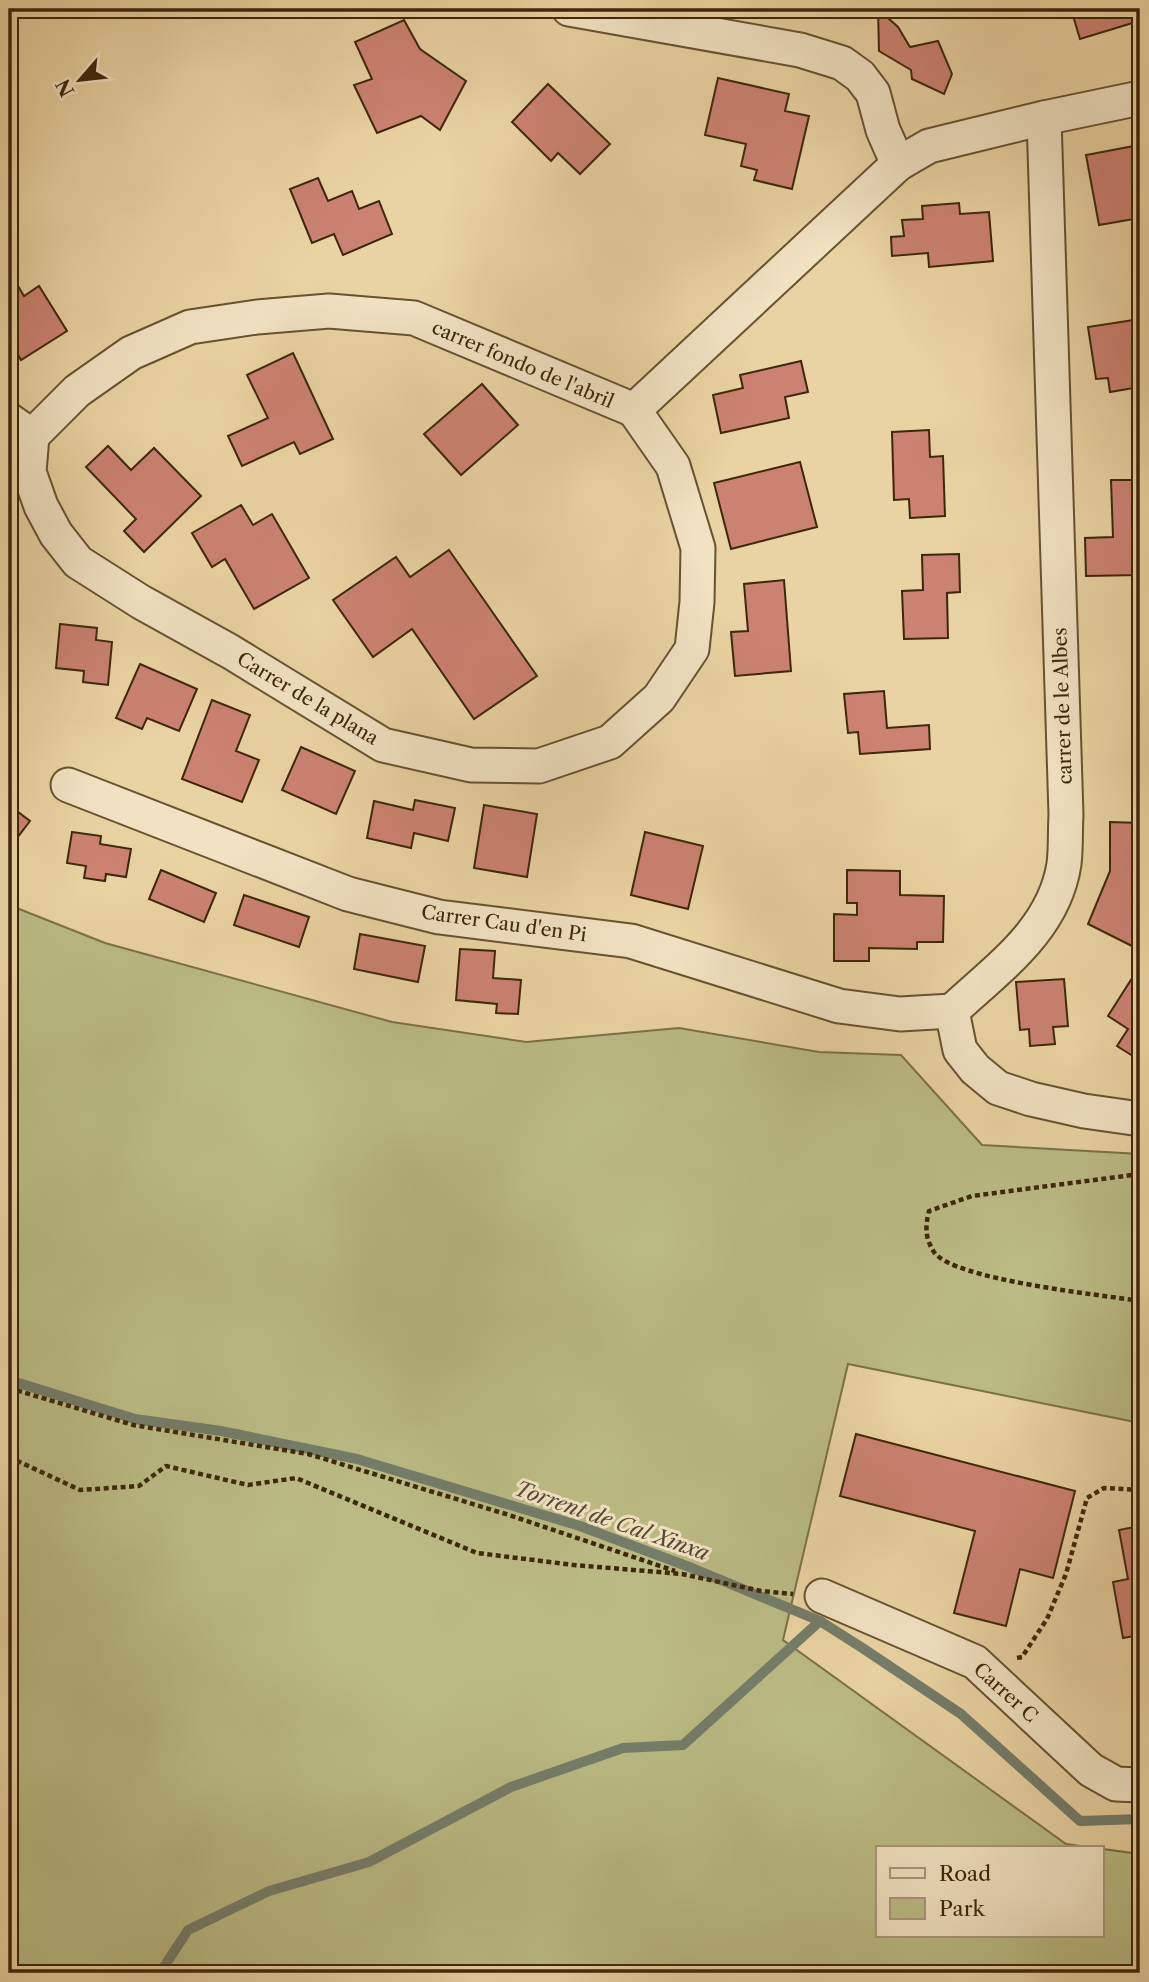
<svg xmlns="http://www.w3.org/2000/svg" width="1149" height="1982" font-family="'Libre Caslon Text',serif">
<rect width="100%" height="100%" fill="#ead3a2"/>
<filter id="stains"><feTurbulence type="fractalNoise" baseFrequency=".00286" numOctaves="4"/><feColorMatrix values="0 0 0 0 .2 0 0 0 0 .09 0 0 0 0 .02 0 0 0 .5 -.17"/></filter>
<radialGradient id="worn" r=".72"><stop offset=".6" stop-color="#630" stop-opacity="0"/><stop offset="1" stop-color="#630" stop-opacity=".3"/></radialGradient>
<!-- green -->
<path fill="#babb83" stroke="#7c7146" stroke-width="2" d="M9,905L105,943L392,1022L526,1042L679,1028L819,1052L901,1055L982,1145L1140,1154V1423L848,1364L783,1640L1066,1844L1088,1847H878V1935H1102V1849L1140,1854V1973H9Z"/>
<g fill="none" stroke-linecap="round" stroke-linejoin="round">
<!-- stream -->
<g stroke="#747d6a" stroke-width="10">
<path d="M9,1380L135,1419L221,1431L357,1459L580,1526L692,1568L820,1621L864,1649L961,1714L1080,1821L1140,1819"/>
<path d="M160,1973L188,1930L269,1891L369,1862L511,1787L623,1748L683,1745L820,1621"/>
</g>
</g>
<!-- building -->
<g fill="#cc8272" stroke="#3d270a" stroke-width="2">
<path d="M878,9L898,27L910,47L938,41L952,74L944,94L912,79L911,70L879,51Z"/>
<path d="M1071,9H1135L1139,21L1080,39Z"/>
<path d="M404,20L420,49L466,81L440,130L421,116L377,133L354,85L372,79L355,42Z"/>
<path d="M718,78L789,94L785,111L809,116L792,189L754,180L757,170L741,166L746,144L705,135Z"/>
<path d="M548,84L610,144L580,174L558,153L551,161L512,122Z"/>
<path d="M1134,146L1140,176V218L1099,225L1086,155Z"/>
<path d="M318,178L328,201L352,191L359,209L379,201L392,234L343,255L334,234L312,243L290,189Z"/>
<path d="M959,203L960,214L989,212L993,261L929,267L928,253L892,256L891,237L904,236L902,220L923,219L922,206Z"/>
<path d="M9,271L24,296L39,286L67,331L21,360L16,351L9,356Z"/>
<path d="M1134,320L1140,361V387L1110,392L1108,378L1096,379L1088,327Z"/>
<path d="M293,353L333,439L300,454L294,442L242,466L228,436L268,418L247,375Z"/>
<path d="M801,361L808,392L785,397L789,418L721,433L713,395L743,388L740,375Z"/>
<path d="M482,384L518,425L461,475L424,434Z"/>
<path d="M929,430L930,457L943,456L945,516L910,518L909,499L894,500L892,432Z"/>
<path d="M108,446L131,470L154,448L201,496L144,552L124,531L136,519L86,467Z"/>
<path d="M800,462L817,527L731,549L714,483Z"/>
<path d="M1111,480H1137L1139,575L1086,576L1085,538L1113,537Z"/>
<path d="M241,505L253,525L272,514L309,578L254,609L225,559L212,567L192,533Z"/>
<path d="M449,550L537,676L474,719L412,629L373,657L333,600L396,557L410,577Z"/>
<path d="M959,554L960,592L947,593L948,638L904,639L902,591L923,590L922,555Z"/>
<path d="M784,580L791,671L735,676L731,632L748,631L744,584Z"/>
<path d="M60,624L97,628L96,640L112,642L108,685L83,682L84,671L56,668Z"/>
<path d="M140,664L197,689L179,731L147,718L142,729L116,718Z"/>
<path d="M884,691L887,728L929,725L930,749L860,754L858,732L848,733L844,694Z"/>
<path d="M212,700L250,715L236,751L259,760L242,802L182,779Z"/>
<path d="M301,747L355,771L336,814L282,790Z"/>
<path d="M415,800L455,808L448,841L414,833L411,848L367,838L374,801L413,810Z"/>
<path d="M9,805L30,821L11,846L9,845Z"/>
<path d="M484,805L537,814L527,877L474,868Z"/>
<path d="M1110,822L1140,823V931L1134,947L1088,924L1110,871Z"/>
<path d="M72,832L101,836L100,844L131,849L126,877L106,874L105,881L84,878L86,866L67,863Z"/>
<path d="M645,832L703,846L688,909L631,895Z"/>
<path d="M161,870L216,893L204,922L149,899Z"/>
<path d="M847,870L900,871V895L944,896L943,942H917V949L869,948V961H834V914L857,915V903H847Z"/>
<path d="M244,895L309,917L299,947L234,925Z"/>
<path d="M360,934L425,946L418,982L354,969Z"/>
<path d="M460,949L495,951L493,978L521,980L518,1014L496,1013L497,1004L456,1000Z"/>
<path d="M1134,975L1140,978L1139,1060L1117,1046L1128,1029L1108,1016Z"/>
<path d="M1064,979L1068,1026L1053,1027L1055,1044L1030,1046L1029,1029L1020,1030L1016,982Z"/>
<path d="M856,1434L1075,1491L1053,1578L1020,1569L1006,1626L954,1613L975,1531L840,1496Z"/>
<path d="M1140,1526V1635L1123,1638L1113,1582L1128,1579L1119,1530Z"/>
</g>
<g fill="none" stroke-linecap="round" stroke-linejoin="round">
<defs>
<g id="street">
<path d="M569,9L800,50L842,63L860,76L873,93L883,130L898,164"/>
<path d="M1044,118L1066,815C1065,831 1066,848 1064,864C1054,930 998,968 952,1011L960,1050L975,1069L998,1088L1031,1099L1084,1111L1140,1119"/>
<path d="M9,420L32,436L77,391L131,353L190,327L257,317L329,311L414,318L634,410L898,164L929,146L1044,118L1140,98"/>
<path d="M32,436L29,472L41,506L56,534L78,562L141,602L231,652L383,745L471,765L539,766L610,742L659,698L692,649L697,602L698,548L673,466L634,410"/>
<path d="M68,785L348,894L439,917L631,941L839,1006L900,1014L952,1011"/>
<path d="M822,1596L975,1662L1091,1770L1116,1784L1140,1785"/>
</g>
</defs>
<!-- street casing -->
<use href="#street" stroke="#685230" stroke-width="37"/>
<!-- path -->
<g stroke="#3d270a" stroke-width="4.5" stroke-dasharray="5 3.5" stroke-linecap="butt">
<path d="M1140,1174L972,1196L929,1211C925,1227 925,1238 934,1252C953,1280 1103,1295 1140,1301"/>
<path d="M9,1388L133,1425L308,1454L509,1515L675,1571"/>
<path d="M9,1457L80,1490L139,1486L166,1466L248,1485L296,1478L477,1553L574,1565L682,1574L761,1591L793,1594"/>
<path d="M1017,1658L1022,1657L1047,1619L1066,1574L1087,1498L1104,1488L1140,1490"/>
</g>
<!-- street -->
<use href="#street" stroke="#f1e2c3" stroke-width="33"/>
</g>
<g text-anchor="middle" stroke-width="6" stroke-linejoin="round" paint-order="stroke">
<!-- street labels -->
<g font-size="19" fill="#3d270a" stroke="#f1e2c3">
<text transform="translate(523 364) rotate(23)" y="7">carrer fondo de l'abril</text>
<text transform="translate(308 698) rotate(31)" y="7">Carrer de la plana</text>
<text transform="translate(1062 706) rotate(-92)" y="7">carrer de le Albes</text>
<text transform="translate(504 923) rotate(8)" y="7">Carrer Cau d'en Pi</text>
<text transform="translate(1006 1692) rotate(42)" y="7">Carrer C</text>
</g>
<!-- water labels -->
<g font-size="21" font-style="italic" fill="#544b32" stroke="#f1e2c3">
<text transform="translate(612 1521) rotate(19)" y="7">Torrent de Cal Xinxa</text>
</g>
</g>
<!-- margin -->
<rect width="1149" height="1982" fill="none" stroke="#ead3a2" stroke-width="35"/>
<rect x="10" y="10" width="1128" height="1961" fill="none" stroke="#3d270a" stroke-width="3.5"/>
<rect x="18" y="18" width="1114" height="1947" fill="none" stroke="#3d270a" stroke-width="2"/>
<!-- legend -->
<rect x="876" y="1846" width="228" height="91" fill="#f1e2c3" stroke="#a99779" stroke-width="2"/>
<rect x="890" y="1868" width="35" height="10" fill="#f1e2c3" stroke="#a99779" stroke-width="2"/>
<text x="939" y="1881" font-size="21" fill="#3d270a">Road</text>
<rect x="890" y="1898" width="35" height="21" fill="#babb83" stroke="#a99779" stroke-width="2"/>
<text x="939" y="1916" font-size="21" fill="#3d270a">Park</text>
<!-- north arrow -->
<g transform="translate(80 80) rotate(242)" stroke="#f1e2c3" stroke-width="5" paint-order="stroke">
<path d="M0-5L12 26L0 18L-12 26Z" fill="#3d270a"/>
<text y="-10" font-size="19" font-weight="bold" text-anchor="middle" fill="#3d270a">N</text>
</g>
<rect width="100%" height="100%" filter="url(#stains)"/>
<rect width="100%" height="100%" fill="url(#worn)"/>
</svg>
